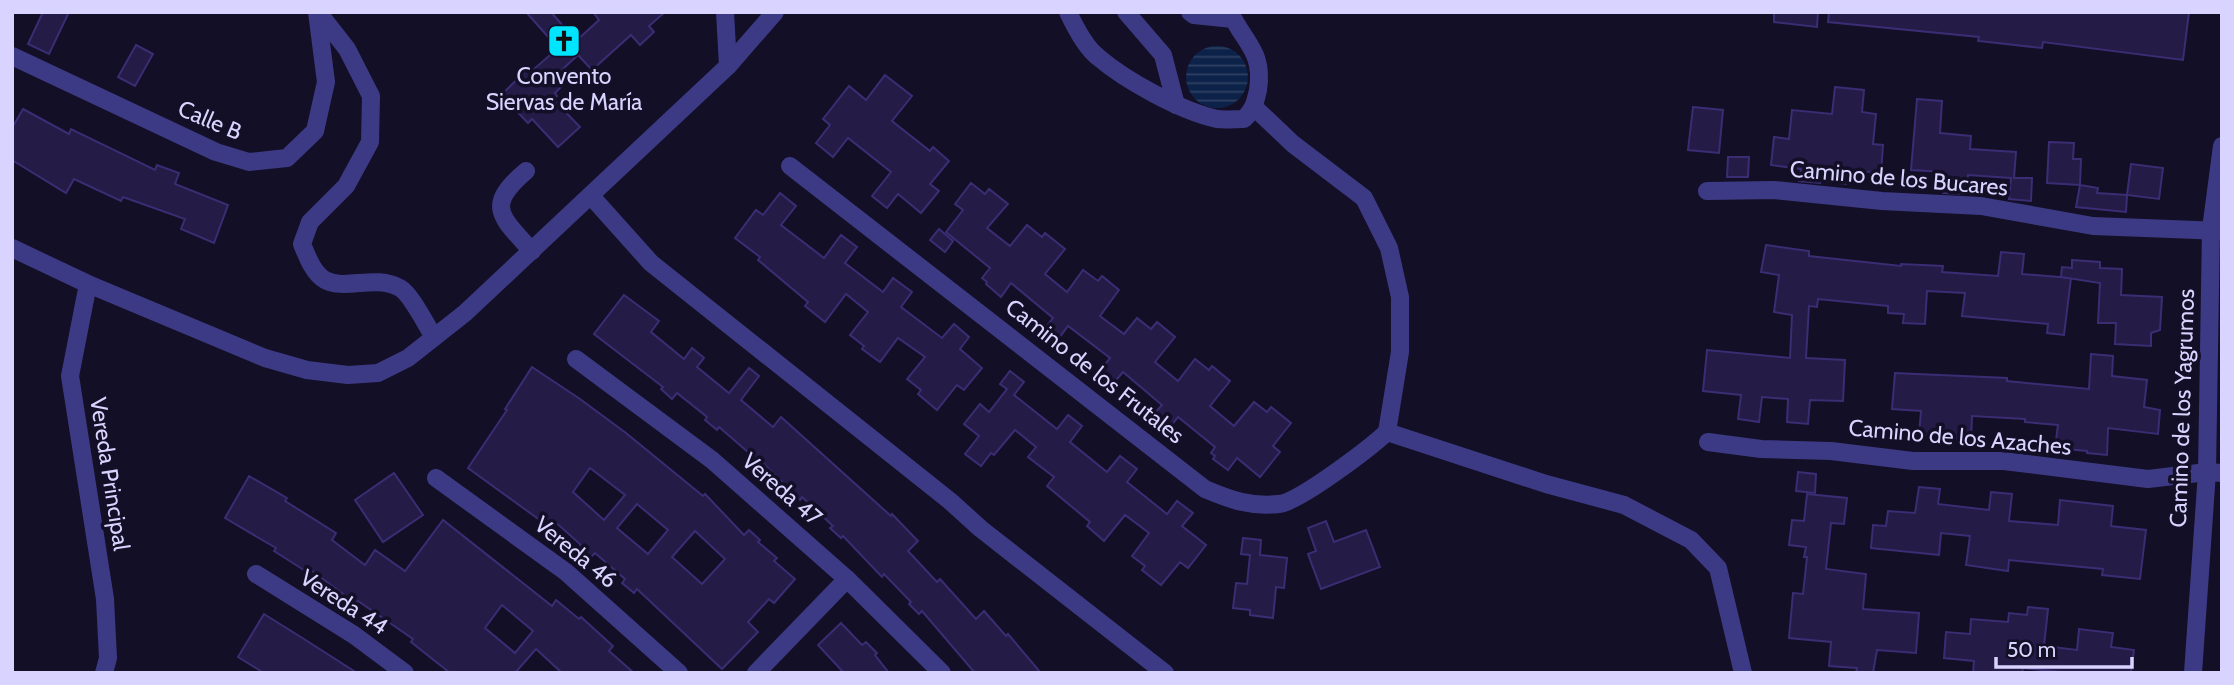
<svg xmlns="http://www.w3.org/2000/svg" width="2234" height="685" font-family="Cabin,sans-serif">
<defs>
<pattern id="water-rules" width="6" height="5" patternUnits="userSpaceOnUse" patternTransform="scale(1.75)"><rect width="6" height="5" fill="#0c2248"/><path d="M0 2.5h6" fill="none" stroke="#2f4163"/></pattern>
</defs>
<rect width="100%" height="100%" fill="#130f26"/>
<!-- water -->
<circle fill="url(#water-rules)" cx="1217" cy="77" r="31"/>
<!-- building -->
<g fill="#241b47" stroke="#3b2d73" stroke-width="2" fill-rule="evenodd">
<path d="M43,12H69L49,54L28,44Z"/>
<path d="M526,12H551L576,41L599,20L593,12H665L649,26L654,32L640,45L631,35L592,70L578,55L553,78L561,87L555,93L557,96L553,99L580,127L558,147L532,119L528,123L501,95L530,67L533,70L558,48Z"/>
<path d="M1774,12H1818L1817,27L1774,22Z"/>
<path d="M1829,12H2189L2183,60L2043,42L2042,48L1978,41L1979,37L1828,22Z"/>
<path d="M136,45L153,54L135,86L118,77Z"/>
<path d="M885,75L912,96L892,121L930,151L933,147L949,161L930,184L939,191L921,213L898,194L887,208L872,196L891,172L848,138L833,157L816,143L830,125L823,119L849,86L866,100Z"/>
<path d="M1835,87L1864,90L1862,112L1876,114L1873,144L1883,145L1881,173L1847,170L1846,184L1821,181L1820,183L1799,181L1801,169L1771,165L1774,137L1789,139L1792,110L1832,114Z"/>
<path d="M1917,99L1942,101L1940,133L1971,136L1970,149L2016,152L2014,178H2032L2031,201L2009,199L2011,178L1968,175L1966,194L1943,193L1945,172L1911,170Z"/>
<path d="M1693,107L1723,110L1719,153L1688,150Z"/>
<path d="M23,109L69,134L71,129L155,170L157,165L179,173L175,184L228,205L214,243L181,229L185,219L123,197L121,201L74,179L66,193L12,160V128Z"/>
<path d="M2049,142L2074,143L2073,159H2081L2080,185L2047,183Z"/>
<path d="M1728,157H1749L1748,177H1727Z"/>
<path d="M2131,164L2163,168L2159,199L2127,195Z"/>
<path d="M971,183L985,194L989,189L1008,204L987,228L1010,246L1027,225L1042,237L1045,233L1065,249L1045,274L1067,292L1083,270L1098,281L1102,276L1119,290L1100,316L1124,334L1137,318L1151,329L1157,322L1175,337L1155,362L1178,381L1195,359L1209,370L1212,366L1230,381L1210,406L1234,426L1254,402L1267,412L1271,407L1291,423L1273,446L1280,452L1260,477L1237,458L1228,470L1213,459L1215,456L1211,453L1215,447L1178,417L1168,430L1152,416L1162,405L1123,372L1112,385L1098,373L1110,358L1068,326L1059,338L1045,328L1053,318L1011,283L1001,297L986,284L987,282L982,278L990,268L946,232L963,210L955,204Z"/>
<path d="M2080,185L2098,188L2097,193L2127,195L2126,212L2076,207Z"/>
<path d="M780,193L796,206L781,225L824,258L841,235L857,247L845,263L883,292L893,278L912,292L901,307L942,338L954,324L969,337L960,349L982,368L964,390L957,385L937,410L918,394L921,390L907,379L925,357L898,338L880,362L862,349L864,346L850,335L868,312L846,294L825,322L805,306L808,302L758,260L760,257L735,238L756,210L763,215Z"/>
<path d="M939,229L953,241L945,252L930,240Z"/>
<path d="M1766,245L1809,251V256L1901,266V264L1943,266L1942,272L1998,276L2001,252L2024,254L2022,274L2071,278L2064,335L2047,333L2048,324L1962,316L1965,293L1927,291L1925,324L1903,323L1904,314L1888,313V306L1818,299L1817,307L1809,306L1806,358L1845,360L1843,401L1810,400L1808,424L1787,422L1788,399L1762,397L1759,422L1738,419L1741,395L1703,391L1707,350L1790,358L1792,315L1774,312L1779,275L1761,272Z"/>
<path d="M2072,260L2100,262V268L2122,269L2121,295L2162,297L2160,330L2151,333V346L2115,344L2116,323H2098L2100,283L2061,277L2062,267L2072,268Z"/>
<path d="M624,295L659,321L651,332L684,359L692,348L704,358L697,367L729,393L749,368L759,376L741,400L773,427L781,417L891,516L892,514L918,541L908,551L937,582L940,579L976,619L984,611L1006,636L1008,634L1041,673H975L922,611L919,614L909,604L911,602L884,574L882,577L843,536L841,538L830,528L833,526L802,497L800,500L764,464L762,467L748,455L749,453L719,427L717,430L705,420L707,417L677,393L672,399L661,389L663,387L594,334Z"/>
<path d="M2091,354L2113,356L2112,376L2147,380L2144,407L2160,410L2158,434L2108,428L2107,455L2087,453V451L2055,448L2058,425L2025,422V419L1972,416L1971,439L1952,438L1919,434L1921,411L1892,409L1895,373L2007,378V381L2089,389Z"/>
<path d="M532,367L580,399L626,433L703,496L705,494L744,535L749,530L760,540L758,542L777,558L774,561L795,579L774,603L769,599L748,622L758,632L722,669L637,589L634,593L622,583L625,579L595,553L590,558L578,548L581,545L552,519L548,526L468,468L507,410L505,409ZM590,468L625,495L604,520L573,492ZM637,504L668,530L648,554L617,528ZM695,531L725,559L702,584L672,557Z"/>
<path d="M1010,371L1024,382L1014,395L1057,429L1068,415L1082,426L1070,442L1107,472L1120,456L1137,469L1127,482L1167,514L1177,501L1193,513L1182,526L1206,545L1188,568L1180,562L1161,585L1142,570L1145,566L1132,556L1149,533L1125,515L1104,541L1087,526L1090,522L1047,486L1054,477L1028,457L1036,447L1015,430L994,455L991,453L981,466L965,454L979,436L964,424L980,404L989,412L1007,389L1000,384Z"/>
<path d="M1798,472L1816,474L1815,493L1796,491Z"/>
<path d="M394,473L423,515L383,542L355,500Z"/>
<path d="M249,476L287,498L285,501L336,533L332,540L365,565L375,550L405,571L443,520L552,606L556,600L579,619L581,617L613,646L609,651L634,673H562L536,649L515,673H450L411,642L413,639L358,601L353,607L340,598L343,594L312,571L310,574L274,551L276,548L225,518ZM502,605L533,631L515,653L485,628Z"/>
<path d="M1919,487L1940,489L1938,504L1989,510L1991,492L2012,494L2009,521L2058,525L2060,500L2113,506L2111,526L2146,530L2140,579L2102,575L2103,569L2009,560L2008,571L1966,565L1970,536L1941,533L1939,555L1871,548L1873,525L1886,526L1888,511L1915,513Z"/>
<path d="M1807,494L1847,498L1844,524L1831,523L1826,569L1866,574L1863,609L1919,613L1916,653L1877,650L1873,673H1856L1857,668L1829,666L1831,642L1789,638L1793,593L1803,594L1807,557H1804L1806,547L1789,545L1792,520L1804,521Z"/>
<path d="M1326,521L1334,542L1366,530L1380,567L1321,589L1308,554L1316,551L1308,528Z"/>
<path d="M1243,538L1261,540L1260,555L1287,558L1284,588L1276,587L1273,618L1250,615V610L1233,608L1236,583L1247,584L1250,555L1241,554Z"/>
<path d="M2028,607L2048,609L2044,646L2077,650L2079,629L2113,633L2111,647L2134,650L2131,673H2072L2023,668L2022,673H1973L1974,661L1944,658L1946,632L1970,634L1971,619L2008,622L2009,613L2027,615Z"/>
<path d="M264,614L304,639L357,673H264L238,657Z"/>
<path d="M841,623L862,645L866,642L877,653L875,655L889,673H844L818,645Z"/>
</g>
<g fill="none" stroke-linecap="round" stroke-linejoin="round">
<!-- minor -->
<g stroke="#3d3a85" stroke-width="18">
<path d="M318,12L347,49L371,96L370,142L346,186L310,222L302,244C307,256 313,273 325,280C346,291 375,274 400,288C411,294 426,325 434,337"/>
<path d="M725,12L728,66"/>
<path d="M1068,12C1075,27 1085,47 1098,57C1126,81 1181,111 1217,119C1225,120 1235,119 1244,119C1254,109 1255,103 1258,90C1264,51 1244,43 1230,12"/>
<path d="M1126,12L1163,55L1176,105"/>
<path d="M1190,12L1194,15L1233,19"/>
<path d="M12,56L216,152L249,162L287,158L315,131L326,82L317,12"/>
<path d="M1255,108L1293,144L1364,198L1389,248L1400,297V352L1387,432"/>
<path d="M790,166L1205,489C1231,500 1250,507 1279,504C1299,502 1370,448 1387,432"/>
<path d="M526,171C485,206 500,216 532,251"/>
<path d="M1707,191L1774,190L1882,201L1981,206L2093,226L2222,231"/>
<path d="M591,196L651,263L950,501L981,529L1165,673"/>
<path d="M88,284L70,376L105,599L108,658L104,673"/>
<path d="M576,359L712,460L847,579L942,673"/>
<path d="M1387,432L1546,484L1624,505L1691,540L1718,568L1743,673"/>
<path d="M1708,442L1761,449L1831,451L1913,461H2004L2148,479L2207,472L2222,473"/>
<path d="M436,478L566,572L679,673"/>
<path d="M256,574L354,635L405,673"/>
<path d="M756,673L847,579"/>
<path d="M2193,673L2207,472L2211,229L2222,146"/>
</g>
<!-- tertiary -->
<path stroke="#3d3a85" stroke-width="18" d="M12,248L88,284L265,358L307,370L348,375L378,373L408,358L465,313L728,66L775,12"/>
</g>
<!-- icons -->
<defs>
<symbol id="church-square" viewBox="-11 -11 22 22"><rect x="-9" y="-9" width="18" height="18" rx="4" fill="#00e5ff" stroke="#130f26"/><path d="M-1.2-6h2.4v3.5h3.3v2.4h-3.3V6h-2.4V-.1h-3.3v-2.4h3.3Z" fill="#111"/></symbol>
</defs>
<g fill-rule="evenodd">
<use href="#church-square" x="545" y="22" width="38" height="38"/>
</g>
<g text-anchor="middle" stroke-width="7" stroke-linejoin="round" paint-order="stroke">
<!-- poi labels -->
<g font-size="23" fill="#d9d4ff" stroke="#130f26">
<text x="564" y="84">Convento<tspan x="564" dy="26">Siervas de María</tspan></text>
</g>
<!-- street labels -->
<g font-size="23" fill="#d9d4ff" stroke="#130f26">
<text transform="translate(210 120) rotate(23)" y="8">Calle B</text>
<text transform="translate(1899 178) rotate(5)" y="8">Camino de los Bucares</text>
<text transform="translate(1095 371) rotate(38)" y="8">Camino de los Frutales</text>
<text transform="translate(2182 408) rotate(-88)" y="8">Camino de los Yagrumos</text>
<text transform="translate(1960 437) rotate(5)" y="8">Camino de los Azaches</text>
<text transform="translate(110 474) rotate(81)" y="8">Vereda Principal</text>
<text transform="translate(782 489) rotate(41)" y="8">Vereda 47</text>
<text transform="translate(576 552) rotate(39)" y="8">Vereda 46</text>
<text transform="translate(344 602) rotate(33)" y="8">Vereda 44</text>
</g>
</g>
<!-- border -->
<rect width="2234" height="685" fill="none" stroke="#d9d4ff" stroke-width="28"/>
<!-- scale -->
<path d="M1996 657v10h136v-10" fill="none" stroke="#d9d4ff" stroke-width="3.5"/>
<text x="2007" y="657" font-size="21" fill="#d9d4ff" stroke="#130f26" stroke-width="5" paint-order="stroke">50 m</text>
</svg>
